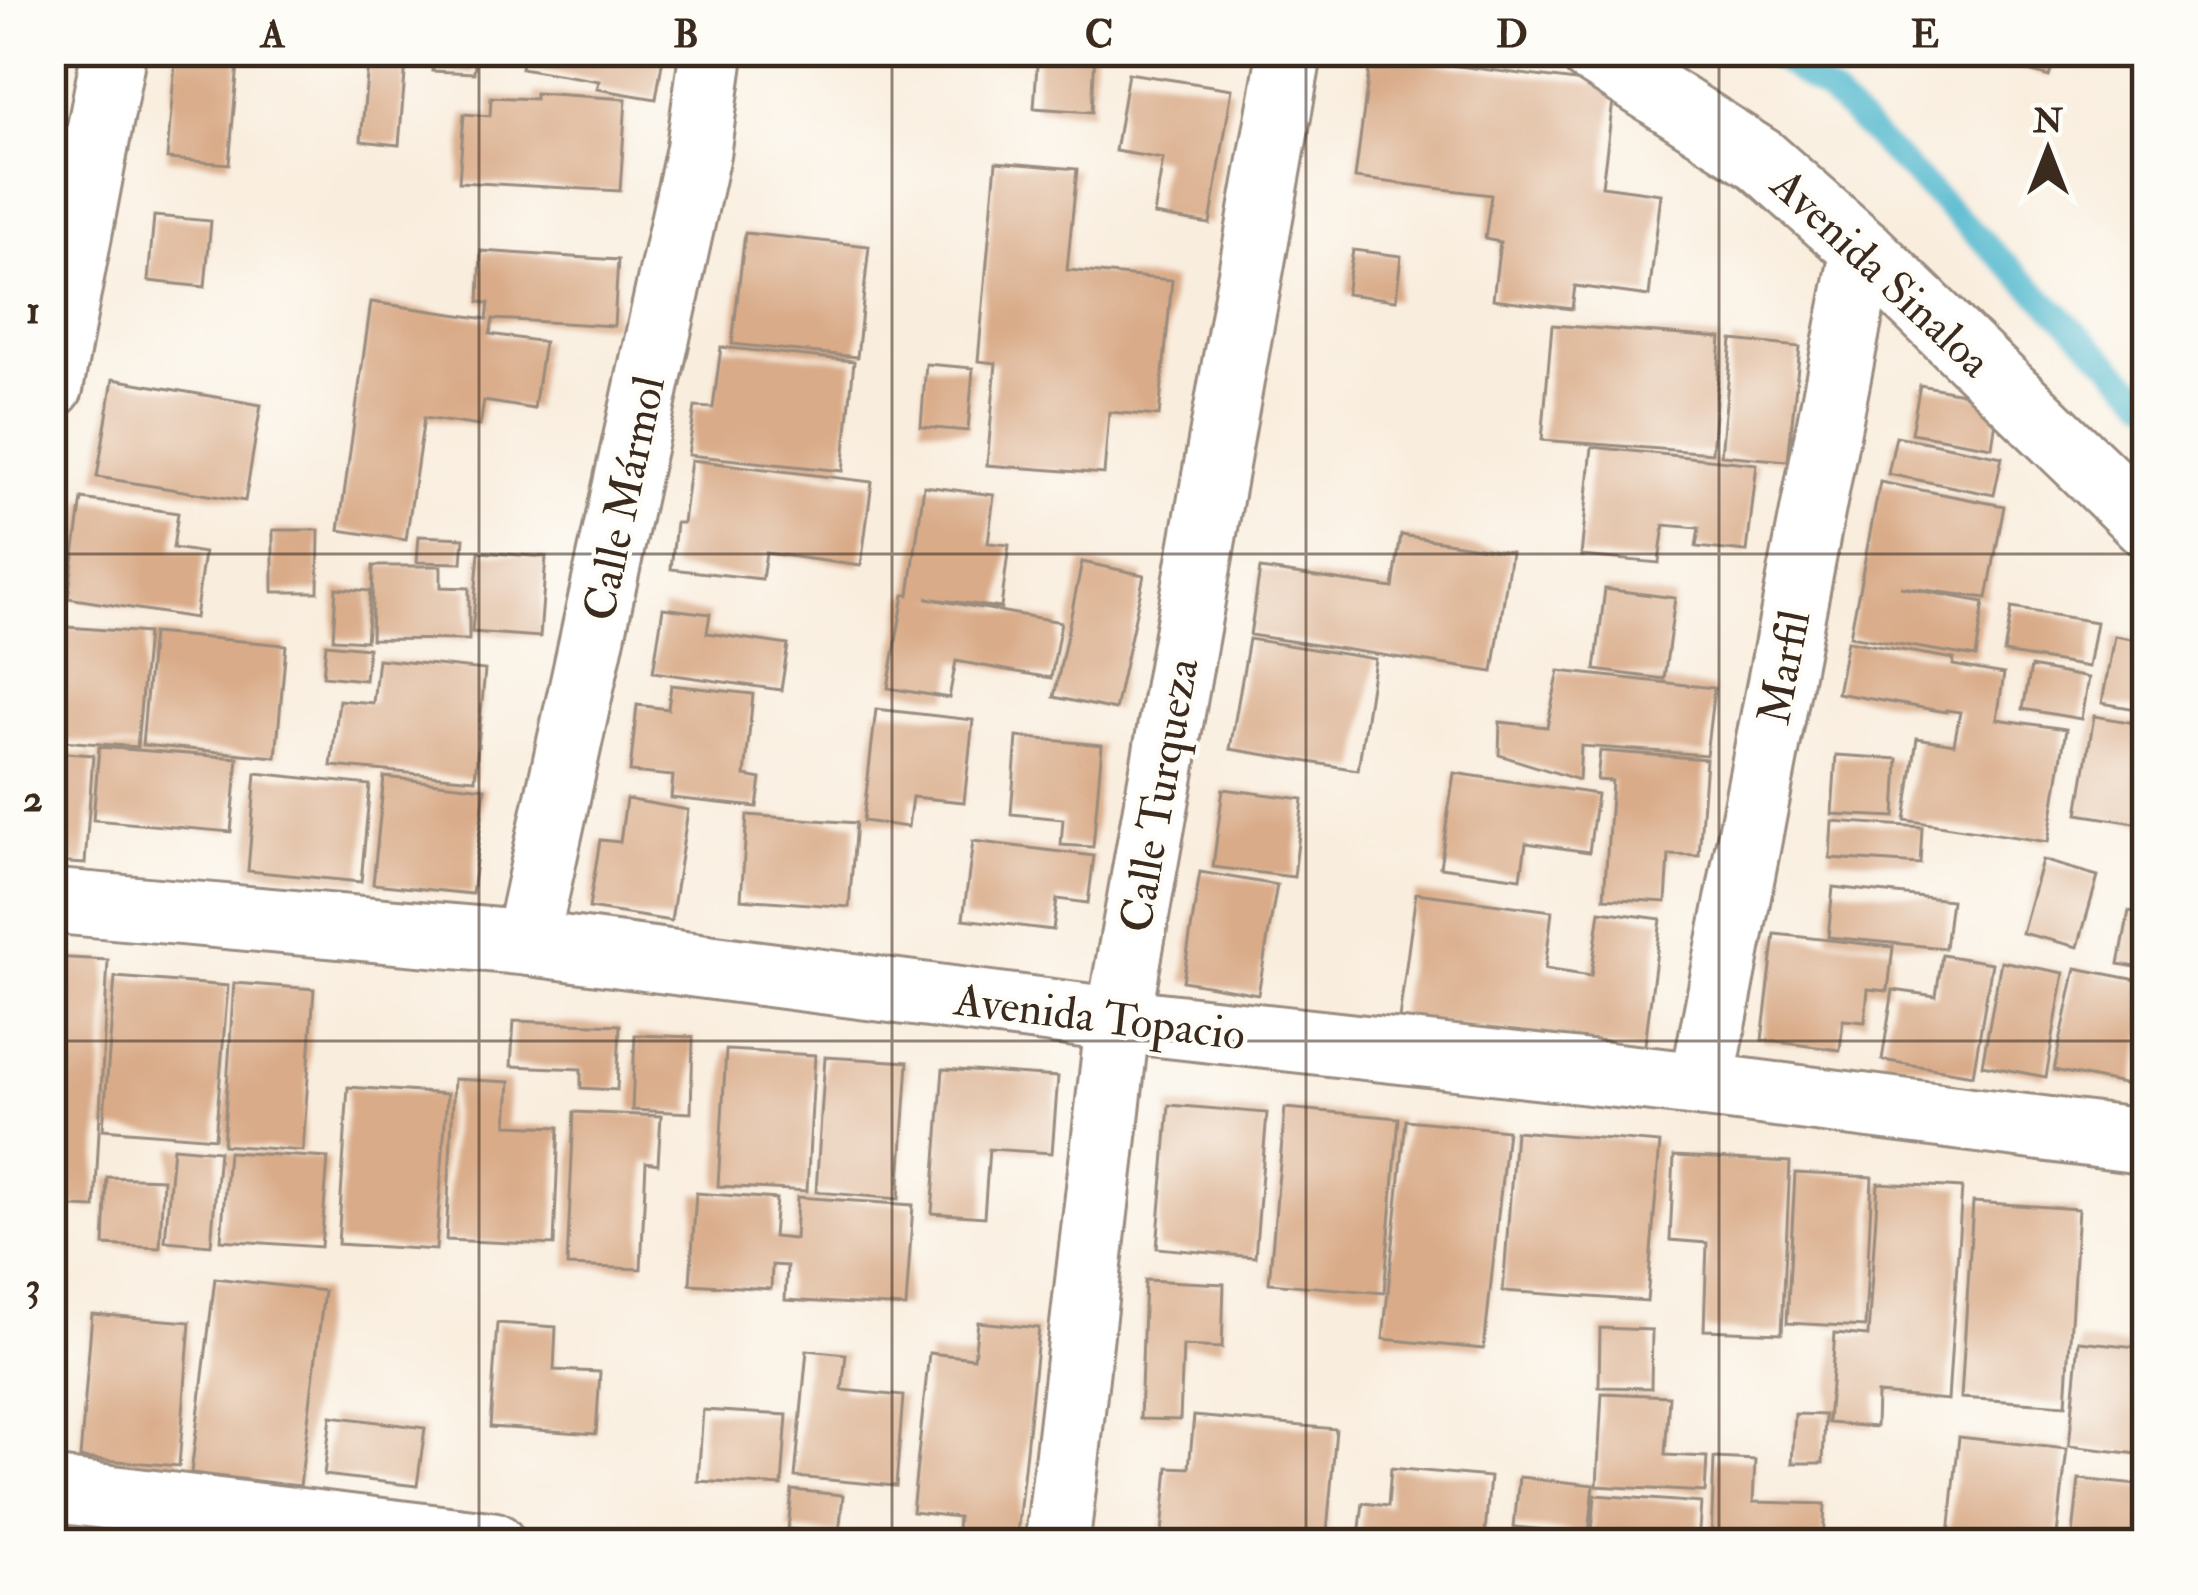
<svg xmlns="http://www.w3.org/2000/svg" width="2198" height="1595" font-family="'IM FELL Double Pica',serif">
<rect width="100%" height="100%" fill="#fdfcf7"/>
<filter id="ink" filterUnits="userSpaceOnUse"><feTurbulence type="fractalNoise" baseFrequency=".00833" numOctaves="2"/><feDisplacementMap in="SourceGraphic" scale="24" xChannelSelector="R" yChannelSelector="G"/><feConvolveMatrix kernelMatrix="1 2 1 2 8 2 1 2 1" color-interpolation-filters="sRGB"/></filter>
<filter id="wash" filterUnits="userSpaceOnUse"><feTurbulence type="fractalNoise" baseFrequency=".004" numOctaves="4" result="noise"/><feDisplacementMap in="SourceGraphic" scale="48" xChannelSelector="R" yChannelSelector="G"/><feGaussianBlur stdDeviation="2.7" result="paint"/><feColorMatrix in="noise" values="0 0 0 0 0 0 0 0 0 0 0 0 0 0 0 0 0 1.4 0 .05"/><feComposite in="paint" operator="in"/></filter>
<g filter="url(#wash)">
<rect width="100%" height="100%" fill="#f9eddd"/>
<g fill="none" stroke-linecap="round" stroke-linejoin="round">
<!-- stream -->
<path stroke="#50b7ce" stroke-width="24" d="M1767,51L1828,92L2147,399"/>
</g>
<g id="blocks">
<!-- building -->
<g fill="#d9ab88">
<path d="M51,51H68L55,143H51Z"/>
<path d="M176,51L239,53L229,164L167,159Z"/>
<path d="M263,51H407L399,145L361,141L368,64L263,57Z"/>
<path d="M434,51H476L474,73L432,71Z"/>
<path d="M524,51H664L656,99L597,89L599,81L521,68Z"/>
<path d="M1038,51H1095L1092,112L1034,108Z"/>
<path d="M1977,51H2057L2049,77L1976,55Z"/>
<path d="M2064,51H2105L2102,63Z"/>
<path d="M1371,55L1615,86L1602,186L1661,194L1649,296L1575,286L1572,309L1493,299L1500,242L1485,239L1491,195L1355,178Z"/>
<path d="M1128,73L1232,89L1210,224L1154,215L1163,159L1115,151Z"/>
<path d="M535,93L626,99L620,191L459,182L464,114L490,116L491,97L535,99Z"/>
<path d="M996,162L1077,169L1067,270L1172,280L1159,416L1109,412L1104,474L987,465L996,363L978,361Z"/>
<path d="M154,216L211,221L205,287L148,281Z"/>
<path d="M745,233L869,246L857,357L732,344Z"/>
<path d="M1353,250L1401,256L1396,300L1346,294Z"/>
<path d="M481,251L618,260L614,326L493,319L490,334L544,342L534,409L484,401L480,426L424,418L406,540L339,530L371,302L487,319L489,303L479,302Z"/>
<path d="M1552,325L1721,338L1712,453L1542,440Z"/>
<path d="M1732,340L1800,347L1788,461L1721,455Z"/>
<path d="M721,347L854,361L843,471L688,455L695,407L713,408Z"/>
<path d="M926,364L973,368L968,431L921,427Z"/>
<path d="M113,379L261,405L245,501L97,477Z"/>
<path d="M1920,385L1999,400L1992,447L1911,433Z"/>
<path d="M1896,436L2002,457L1994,495L1888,474Z"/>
<path d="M1592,447L1757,464L1747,552L1696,547L1699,528L1664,525L1659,563L1581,556Z"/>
<path d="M691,460L872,482L861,566L766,553L762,579L671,569L676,523H683Z"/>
<path d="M1880,482L2004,506L1987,598L1900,587L1984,602L1976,657L1850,636Z"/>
<path d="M924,486L994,495L988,543L1009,545L1001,608L926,598L1061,622L1051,678L956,661L949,698L888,688L904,595H909Z"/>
<path d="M82,499L178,513L173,548L204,553L195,618L68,598Z"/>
<path d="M273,530H319L318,592H273Z"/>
<path d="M1401,535L1511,552L1493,672L1250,635L1260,569L1393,588Z"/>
<path d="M419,536L464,538L462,563L417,562Z"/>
<path d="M479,552L546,557L540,637L472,632Z"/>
<path d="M1082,562L1144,575L1115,710L1054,697Z"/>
<path d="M373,566H441V587L469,588V640L371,639Z"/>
<path d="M336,588L370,591L366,641L333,639Z"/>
<path d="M1605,589L1675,598L1664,679L1595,670Z"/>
<path d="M663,608L710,614L707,633L788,645L781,690L653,672Z"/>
<path d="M2012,608L2096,622L2088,667L2004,653Z"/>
<path d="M53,626L147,633L137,747L51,740Z"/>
<path d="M152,633L286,645L276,757L142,745Z"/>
<path d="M2114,636L2147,642V711L2102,703Z"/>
<path d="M1249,639L1375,659L1358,770L1230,749Z"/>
<path d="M1847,641L1954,659L1953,665L2004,674L1997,719L2066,729L2048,842L1905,820L1917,738L1954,744L1960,712L1946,710V712L1837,693Z"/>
<path d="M326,644L368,648L365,680L323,676Z"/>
<path d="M378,659L485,670L475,779L331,766L339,700L373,703Z"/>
<path d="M2031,667L2088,678L2081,719L2023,709Z"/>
<path d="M1559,671L1714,688L1706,755L1581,746L1579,780L1499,755L1500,722L1547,727Z"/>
<path d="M671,685L753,694L745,776L761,779L757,807L671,798L673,776L630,772L637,705L668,709Z"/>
<path d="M876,709L973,720L964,802L912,797L908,827L863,821Z"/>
<path d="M2094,716L2147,725V825L2078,814Z"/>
<path d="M1017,737L1102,745L1093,847L1061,845L1063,819L1011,814Z"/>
<path d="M99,747L238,758L231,832L93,820Z"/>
<path d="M1600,751L1706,759L1699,856L1669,855L1666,902L1604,898L1612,781L1597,780Z"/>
<path d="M51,752L93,755L85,864L51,862Z"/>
<path d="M1836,755L1898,759L1895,817L1832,814Z"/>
<path d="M256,773L370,785L361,882L248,871Z"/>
<path d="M1454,773L1597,794L1589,852L1526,843L1521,878L1440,867Z"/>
<path d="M384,777L485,788L472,894L373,884Z"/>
<path d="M1223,789L1303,799L1294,877L1213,867Z"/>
<path d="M626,799L688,810L671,921L589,908L600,840L620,842Z"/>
<path d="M747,815L856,823L849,907L741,899Z"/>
<path d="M1832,821L1922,827L1920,864L1830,858Z"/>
<path d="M973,841L1094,856L1088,903L1057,899L1053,930L963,919Z"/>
<path d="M2042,860L2098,876L2078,947L2022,933Z"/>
<path d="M1200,872L1277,885L1258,994L1183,981Z"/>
<path d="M1833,887L1951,900L1945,948L1828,937Z"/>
<path d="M1416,893L1552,911L1545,969L1591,976L1600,911L1661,919L1644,1052L1399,1018Z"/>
<path d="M2129,911L2147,914V969L2119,964Z"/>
<path d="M1775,934L1893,947L1888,991L1868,989L1865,1022L1843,1020L1840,1050L1762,1040Z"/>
<path d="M1942,955L1992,963L1973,1075L1882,1060L1893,990L1936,996Z"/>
<path d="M51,957L108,960L95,1208L51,1206Z"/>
<path d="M2001,961L2064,973L2046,1077L1982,1065Z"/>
<path d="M2076,968L2147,982V1018L2133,1086L2054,1070Z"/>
<path d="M115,977L228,986L215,1138L103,1129Z"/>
<path d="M234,983L314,989L303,1151L223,1145Z"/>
<path d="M514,1021L620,1025L617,1090L581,1088V1069L511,1066Z"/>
<path d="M635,1035L693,1037L691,1113L632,1110Z"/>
<path d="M726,1050L815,1055L807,1191L718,1186Z"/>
<path d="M825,1057L908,1062L899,1199L816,1192Z"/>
<path d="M943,1069L1058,1077L1052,1153L989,1149L984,1217L932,1213Z"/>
<path d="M454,1079L510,1082L507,1125L559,1127L554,1245L446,1240Z"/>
<path d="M348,1087L447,1094L436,1250L338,1244Z"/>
<path d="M1169,1105L1267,1113L1255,1257L1157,1248Z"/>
<path d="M1285,1108L1399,1118L1384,1293L1269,1283Z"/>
<path d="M574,1112L661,1116L658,1164L646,1162L641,1269L567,1266Z"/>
<path d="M1406,1120L1507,1130L1484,1349L1383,1339Z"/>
<path d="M1515,1131L1660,1143L1647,1301L1503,1291Z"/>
<path d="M173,1147L219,1151L211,1245L165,1241Z"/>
<path d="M228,1152L328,1158L321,1247L221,1240Z"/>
<path d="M1674,1156L1790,1162L1782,1333L1704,1330L1707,1243L1670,1240Z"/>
<path d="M1795,1173L1872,1177L1865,1327L1787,1323Z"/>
<path d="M107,1177L163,1179L160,1248L104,1245Z"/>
<path d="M1878,1183L1962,1188L1948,1400L1877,1394L1876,1427L1828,1423L1835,1333L1868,1336Z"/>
<path d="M696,1193L776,1199L773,1237L795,1239L797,1197L913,1205L906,1307L785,1300L787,1266L772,1265L771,1289L690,1284Z"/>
<path d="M1973,1202L2078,1209L2066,1405L1961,1398Z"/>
<path d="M215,1278L324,1291L300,1486L191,1473Z"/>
<path d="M1145,1280L1224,1284L1222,1348L1183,1346L1180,1420L1140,1419Z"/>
<path d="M92,1314L190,1322L179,1466L80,1458Z"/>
<path d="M978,1322L1039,1328L1016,1544H956L958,1517L912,1512L929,1353L974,1358Z"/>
<path d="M497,1323L556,1327L554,1370L600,1372L596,1434L490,1427Z"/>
<path d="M1600,1328L1652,1330L1651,1388L1599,1387Z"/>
<path d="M2079,1341L2147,1348V1455L2069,1446Z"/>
<path d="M807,1350L846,1354L842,1390L903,1396L896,1486L795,1477Z"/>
<path d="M1602,1393L1669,1396L1665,1455L1707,1457L1705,1492L1597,1486Z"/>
<path d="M703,1410L787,1415L782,1486L698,1481Z"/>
<path d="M1795,1414L1825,1415L1823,1463H1792Z"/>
<path d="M331,1416L425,1428L417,1486L324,1475Z"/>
<path d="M1194,1416L1336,1429L1326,1544H1161L1168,1467L1189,1468Z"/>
<path d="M1959,1437L2067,1449L2056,1544H1948Z"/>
<path d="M1714,1458L1755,1460L1753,1502L1825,1504L1823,1544H1711Z"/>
<path d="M1391,1468L1490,1477L1484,1544H1358L1363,1503L1388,1506Z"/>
<path d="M1519,1477L1594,1485L1589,1534L1514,1527Z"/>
<path d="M2079,1479L2147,1486V1544H2072Z"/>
<path d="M792,1490L843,1495L839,1534L788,1529Z"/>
<path d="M1595,1495L1701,1503L1698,1544H1591Z"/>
</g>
</g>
</g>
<g filter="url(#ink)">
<use href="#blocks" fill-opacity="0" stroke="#9a8c7e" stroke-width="3"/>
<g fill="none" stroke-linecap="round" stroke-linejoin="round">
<defs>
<g id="street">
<path d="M1591,51L1761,160L1863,250L2147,525"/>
<path d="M51,386L114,51"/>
<path d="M51,901L526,943L1118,1020L1702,1085L2147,1142"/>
<path d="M526,943L698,151L712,51"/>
<path d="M1702,1085L1863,250"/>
<path d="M51,1490L493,1544"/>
<path d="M1057,1544L1118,1020L1290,51"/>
</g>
</defs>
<!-- street casing -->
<use href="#street" stroke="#9a8c7e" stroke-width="69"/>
<!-- street -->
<use href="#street" stroke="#fff" stroke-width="63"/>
</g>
</g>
<!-- grid -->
<path fill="none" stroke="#3b2a1e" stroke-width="3" stroke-opacity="0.55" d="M479,51V1544M892,51V1544M1306,51V1544M1719,51V1544M51,554H2147M51,1041H2147"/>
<g text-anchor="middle" stroke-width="9" stroke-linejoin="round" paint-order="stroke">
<!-- street labels -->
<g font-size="45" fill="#3b2a1e" stroke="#fdfcf7">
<text transform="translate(1882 272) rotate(43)" y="16">Avenida Sinaloa</text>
<text transform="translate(623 498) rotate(-78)" y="16">Calle Mármol</text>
<text transform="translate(1783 667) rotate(-79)" y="16">Marfil</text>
<text transform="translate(1158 795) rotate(-80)" y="16">Calle Turqueza</text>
<text transform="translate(1100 1016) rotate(7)" y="16">Avenida Topacio</text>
</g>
</g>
<!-- margin -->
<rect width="2198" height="1595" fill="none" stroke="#fdfcf7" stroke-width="132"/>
<!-- north arrow -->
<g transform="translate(2048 150)" stroke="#fdfcf7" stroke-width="9" paint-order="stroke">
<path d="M0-9L21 45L0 30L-21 45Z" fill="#3b2a1e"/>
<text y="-18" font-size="33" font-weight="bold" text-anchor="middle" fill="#3b2a1e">N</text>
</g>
<rect x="66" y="66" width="2066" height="1463" fill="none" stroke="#3b2a1e" stroke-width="4.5"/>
<g font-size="39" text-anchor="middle" font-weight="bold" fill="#3b2a1e">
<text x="273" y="47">A</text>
<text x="686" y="47">B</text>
<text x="1099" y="47">C</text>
<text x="1512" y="47">D</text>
<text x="1925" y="47">E</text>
<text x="33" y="323">1</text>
<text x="33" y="811">2</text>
<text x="33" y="1299">3</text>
</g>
</svg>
